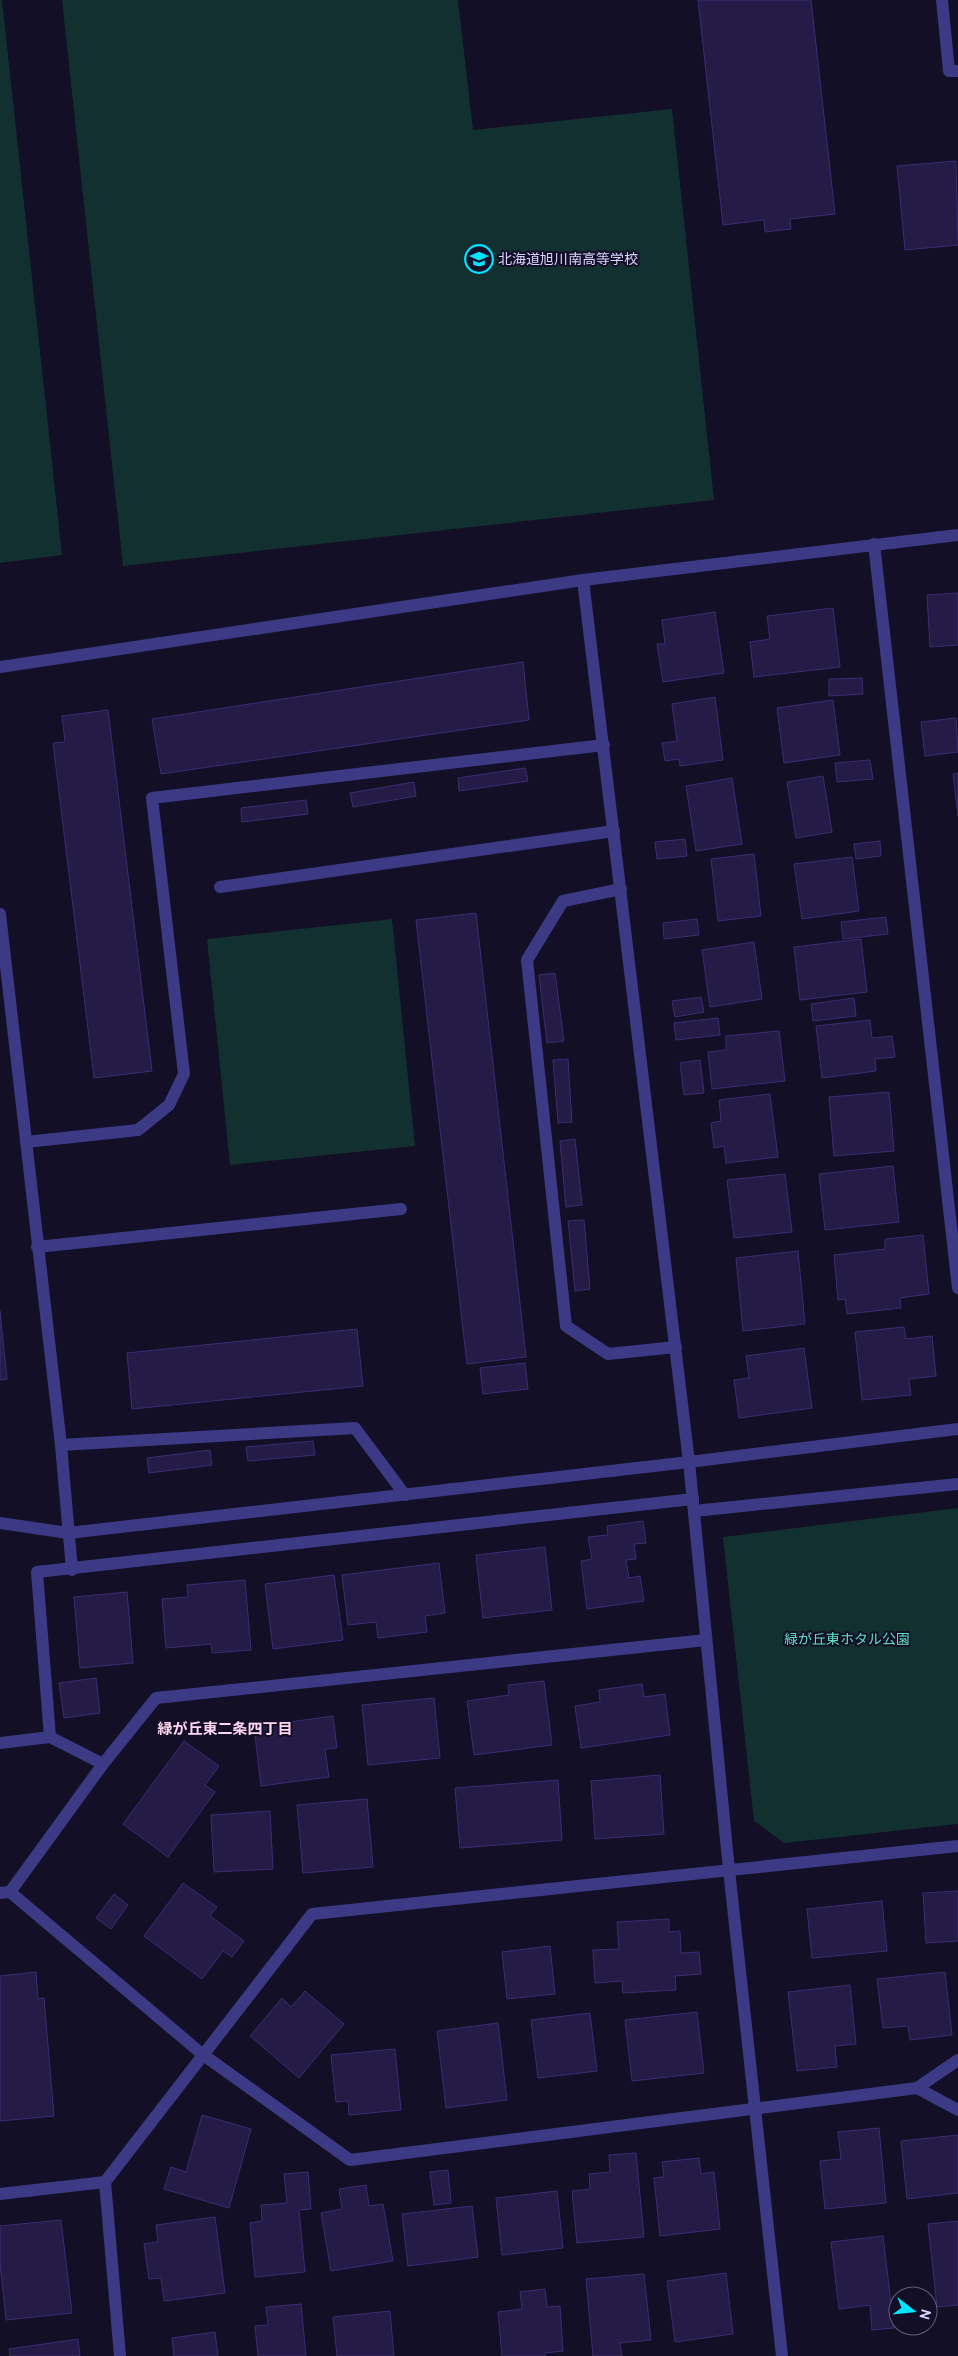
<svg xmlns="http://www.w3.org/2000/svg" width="958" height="2356" font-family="Overpass,'Noto Sans JP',sans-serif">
<rect width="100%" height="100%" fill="#130f26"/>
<!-- green -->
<g fill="#12302f">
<path d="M0,0H2L62,555L0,563Z"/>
<path d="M62,0H458L473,130L672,109L714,500L123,566Z"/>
<path d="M392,919L415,1146L230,1165L207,939Z"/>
<path d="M958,1508V1824L784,1843L754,1821L723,1537Z"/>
</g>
<!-- building -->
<g fill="#241b47" stroke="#3b2d73">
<path d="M698,0H811L835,214L790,219L791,229L765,232L764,220L723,225Z"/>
<path d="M956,161L958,245L905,250L897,166Z"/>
<path d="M958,593V645L930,647L927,595Z"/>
<path d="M833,608L840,667L754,677L750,642L770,639L767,616Z"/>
<path d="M715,612L724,673L663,682L657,644H665L662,620Z"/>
<path d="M523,662L529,720L161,774L152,719Z"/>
<path d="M862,678L863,694L829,696V679Z"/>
<path d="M715,697L723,760L680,766L679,759L665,761L662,743L677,741L672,704Z"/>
<path d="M833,700L840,755L784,763L777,708Z"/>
<path d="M108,710L152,1071L94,1078L53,743L65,742L62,716Z"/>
<path d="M956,718L958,752L925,756L921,722Z"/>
<path d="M870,760L873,779L837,782L835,763Z"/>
<path d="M525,768L528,781L459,791L458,778Z"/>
<path d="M958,773V816L953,774Z"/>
<path d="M823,776L832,832L796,838L787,782Z"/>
<path d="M732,778L742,844L696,851L686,786Z"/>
<path d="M414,782L416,796L353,807L350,793Z"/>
<path d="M306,800L308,814L242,822L241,808Z"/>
<path d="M685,839L687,856L657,859L655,842Z"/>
<path d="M880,841L881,856L856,859L854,844Z"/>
<path d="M754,854L761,916L718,921L711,859Z"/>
<path d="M852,857L859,911L802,919L794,864Z"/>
<path d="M476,913L526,1357L467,1364L416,920Z"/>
<path d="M886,917L888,934L843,939L841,922Z"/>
<path d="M697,919L699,935L664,939L663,923Z"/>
<path d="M861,939L867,992L800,1000L794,947Z"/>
<path d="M754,942L762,999L710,1007L702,950Z"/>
<path d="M555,973L564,1041L547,1043L539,975Z"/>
<path d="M701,997L704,1012L675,1017L672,1001Z"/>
<path d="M854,998L856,1016L813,1021L811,1004Z"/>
<path d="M718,1018L720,1035L676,1040L674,1023Z"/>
<path d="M870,1020L872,1038L892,1036L895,1057L875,1059L876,1071L822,1078L816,1026Z"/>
<path d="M779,1031L785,1081L712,1089L708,1052L726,1050V1036Z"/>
<path d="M568,1059L572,1122L558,1123L553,1060Z"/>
<path d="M700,1060L704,1093L684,1095L680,1063Z"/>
<path d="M889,1092L894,1151L834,1156L829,1097Z"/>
<path d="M770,1094L778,1157L726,1163L724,1146L714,1148L711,1123L721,1121L719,1100Z"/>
<path d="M575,1139L582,1205L566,1207L560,1141Z"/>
<path d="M893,1166L899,1222L825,1230L819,1174Z"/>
<path d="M785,1174L792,1232L734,1238L727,1180Z"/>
<path d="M584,1220L590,1289L575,1291L568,1221Z"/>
<path d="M923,1235L929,1294L900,1298L901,1308L847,1314L845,1299L838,1300L834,1255L885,1249V1239Z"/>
<path d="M798,1251L805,1324L743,1331L736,1258Z"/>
<path d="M0,1311L7,1379L0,1380Z"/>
<path d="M904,1327L906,1339L932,1336L936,1376L909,1379L911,1395L862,1400L855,1332Z"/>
<path d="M357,1329L363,1386L132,1409L127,1353Z"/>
<path d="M804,1348L812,1408L739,1418L734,1380L749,1378L746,1356Z"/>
<path d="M525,1363L528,1389L483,1394L480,1368Z"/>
<path d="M313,1441L315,1455L248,1461L246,1447Z"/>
<path d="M210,1450L212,1465L149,1473L147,1458Z"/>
<path d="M643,1521L646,1543L634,1544L636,1559L626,1560L629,1578L640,1576L644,1601L587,1609L581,1561L592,1559L588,1537L608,1535L607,1526Z"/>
<path d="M545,1547L552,1610L483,1618L476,1555Z"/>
<path d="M439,1563L445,1613L425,1616L427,1632L378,1638L376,1622L348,1625L342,1575Z"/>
<path d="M334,1575L343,1640L273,1649L265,1584Z"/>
<path d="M245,1580L251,1650L212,1653L211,1644L166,1648L162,1599L188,1597L187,1585Z"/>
<path d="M127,1592L133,1663L80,1668L74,1597Z"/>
<path d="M96,1678L100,1713L64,1718L59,1683Z"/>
<path d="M544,1681L552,1745L474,1755L467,1701L509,1695L508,1685Z"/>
<path d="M642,1684L644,1697L665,1694L670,1735L581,1748L575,1706L600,1702L599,1690Z"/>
<path d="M434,1698L440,1758L368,1765L362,1705Z"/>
<path d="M333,1716L337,1748L325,1749L329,1777L261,1786L254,1727Z"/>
<path d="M184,1741L219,1766L205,1785L215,1792L168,1857L123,1824Z"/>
<path d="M660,1775L664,1834L595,1839L591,1781Z"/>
<path d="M558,1780L562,1840L460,1848L455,1788Z"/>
<path d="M367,1799L373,1867L303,1873L297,1805Z"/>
<path d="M270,1811L273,1869L214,1872L211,1815Z"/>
<path d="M183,1883L217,1907L210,1916L244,1941L232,1957L223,1951L202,1979L144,1936Z"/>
<path d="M958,1891V1941L926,1943L923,1893Z"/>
<path d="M114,1894L128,1905L111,1929L96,1918Z"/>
<path d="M882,1901L887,1951L812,1958L807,1909Z"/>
<path d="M669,1919V1932L680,1931L681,1953L699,1952L701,1974L675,1976L676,1990L623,1993L622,1981L595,1983L593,1950L619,1949L617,1922Z"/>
<path d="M550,1946L555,1994L507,1999L502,1952Z"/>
<path d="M36,1972L38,1999L44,1998L54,2116L0,2121V1976Z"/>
<path d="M945,1972L952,2035L910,2040L908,2026L883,2028L877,1979Z"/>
<path d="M850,1985L856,2044L835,2046L837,2067L797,2071L788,1992Z"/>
<path d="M305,1991L344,2024L299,2078L250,2036L282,1998L291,2007Z"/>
<path d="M697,2012L704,2073L632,2081L625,2020Z"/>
<path d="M590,2013L597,2071L538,2078L531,2020Z"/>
<path d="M498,2023L507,2100L446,2108L437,2031Z"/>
<path d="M395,2049L401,2110L349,2115L348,2101L336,2102L331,2055Z"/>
<path d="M202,2115L251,2129L229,2208L164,2189L171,2167L186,2172Z"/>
<path d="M879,2128L886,2203L825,2209L820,2161L841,2159L838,2132Z"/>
<path d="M958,2135V2193L907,2199L901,2141Z"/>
<path d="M636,2153L644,2237L577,2243L572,2191L590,2189L589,2174L610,2172L609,2155Z"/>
<path d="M699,2158L701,2174L714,2172L720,2229L660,2236L654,2178L664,2177L662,2162Z"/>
<path d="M448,2170L451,2203L434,2205L430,2172Z"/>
<path d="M308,2172L311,2209L299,2210L305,2272L255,2277L250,2223L262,2221L261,2205L287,2203L284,2174Z"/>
<path d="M366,2185L369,2206L383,2204L393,2261L331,2271L321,2213L342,2209L339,2189Z"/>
<path d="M557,2191L563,2248L502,2255L496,2198Z"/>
<path d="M472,2206L478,2257L408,2266L402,2214Z"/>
<path d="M215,2217L225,2293L164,2301L161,2278L149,2279L144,2244L158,2242L156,2225Z"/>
<path d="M61,2220L72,2313L6,2320L0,2263V2226Z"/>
<path d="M958,2221V2305L937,2307L928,2224Z"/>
<path d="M883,2236L894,2328L872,2330L870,2305L839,2309L831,2242Z"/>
<path d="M726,2273L733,2334L675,2342L667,2281Z"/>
<path d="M644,2274L651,2340L620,2343L622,2356H593L586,2279Z"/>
<path d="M545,2289L547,2307L560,2306L563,2351L545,2353V2356H502L498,2312L522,2309L520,2292Z"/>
<path d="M301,2304L306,2356H258L255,2326L268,2325L266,2307Z"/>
<path d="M390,2311L394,2356H337L333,2317Z"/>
<path d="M215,2332L218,2356H174L172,2338Z"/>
<path d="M78,2339L80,2356H10L9,2349Z"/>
</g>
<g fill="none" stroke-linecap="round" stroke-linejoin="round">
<!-- lane -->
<g stroke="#3d3a85" stroke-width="12">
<path d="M942,0L949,71H958"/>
<path d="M220,887L614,831"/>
<path d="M621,889L563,901L527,960L566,1326L608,1354L676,1347"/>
<path d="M26,1142L138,1130L169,1105L184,1074L152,798L604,745"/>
<path d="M37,1247L401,1209"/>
<path d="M61,1445L355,1428L405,1495"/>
<path d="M0,1523L68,1533"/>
</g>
<!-- street -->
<g stroke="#3d3a85" stroke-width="12">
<path d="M874,544L958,1288"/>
<path d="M583,580L689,1462L729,1870L782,2356"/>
<path d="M0,667L583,580L958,535"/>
<path d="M0,914L61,1445L72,1570"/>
<path d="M694,1511L958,1484"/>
<path d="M68,1533L689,1462L958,1429"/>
<path d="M50,1737L103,1764"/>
<path d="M0,1743L50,1737L37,1572L693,1499"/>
<path d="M10,1892L103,1764L156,1698L706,1640"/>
<path d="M0,1893L10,1892L202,2054L350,2160L917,2088L958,2060"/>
<path d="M917,2088L958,2110"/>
<path d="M0,2194L105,2182"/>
<path d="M120,2356L105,2182L312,1914L958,1846"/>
</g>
</g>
<!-- icons -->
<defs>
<symbol id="school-ring" viewBox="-11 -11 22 22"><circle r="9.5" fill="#130f26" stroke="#00e5ff" stroke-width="1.5"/><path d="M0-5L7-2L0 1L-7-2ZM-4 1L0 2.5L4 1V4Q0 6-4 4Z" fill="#00e5ff"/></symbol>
</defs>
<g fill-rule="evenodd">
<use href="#school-ring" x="463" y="243" width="32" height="32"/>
</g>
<g text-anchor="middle" stroke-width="4" stroke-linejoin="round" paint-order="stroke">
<!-- poi labels -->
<g font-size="14" fill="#d9d4ff" stroke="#130f26" text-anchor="start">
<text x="498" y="264">北海道旭川南高等学校</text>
</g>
<!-- park labels -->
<g font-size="14" fill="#5fe0c0" stroke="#130f26">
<text x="847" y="1644">緑が丘東ホタル公園</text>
</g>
<!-- neighbourhood labels -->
<g font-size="15" font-weight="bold" fill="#ffd6f0" stroke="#130f26">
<text x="225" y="1734">緑が丘東二条四丁目</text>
</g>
</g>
<!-- north arrow -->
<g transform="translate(913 2311) rotate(106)"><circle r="24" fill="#130f26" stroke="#625e7d"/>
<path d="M0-4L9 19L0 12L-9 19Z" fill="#00e5ff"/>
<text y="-8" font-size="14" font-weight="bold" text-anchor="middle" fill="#d9d4ff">N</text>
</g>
</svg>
